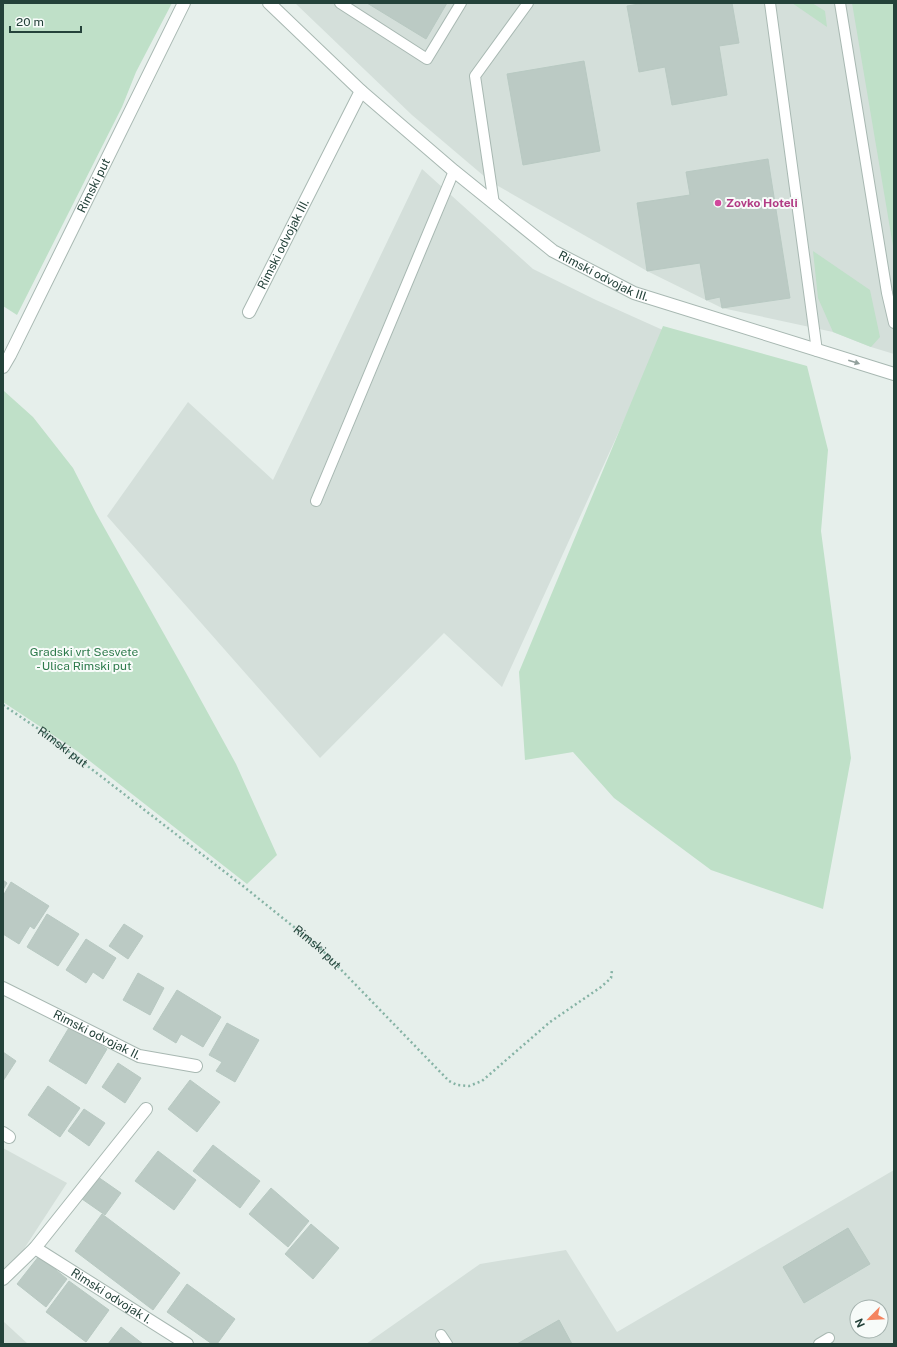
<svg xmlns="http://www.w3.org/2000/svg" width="897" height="1347" font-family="'Public Sans',sans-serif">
<rect width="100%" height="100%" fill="#e6efeb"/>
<!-- built -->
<g fill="#d4dfda" fill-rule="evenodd">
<path d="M295,3H878L894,99V354L871,347L833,332L722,308L647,271L491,182L412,115Z"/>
<path d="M422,169L533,269L596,300L665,331L502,687L444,633L320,758L107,516L188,402L273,480Z"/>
<path d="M3,1148L67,1183L3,1281Z"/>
<path d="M894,1170V1344H366L480,1264L566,1250L617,1332ZM857,1307H881V1331H857Z"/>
<path d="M3,1321L28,1344H3Z"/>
</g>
<!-- green -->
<g fill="#bfe0c8">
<path d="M3,3H172L136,72L122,107L17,315L3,306Z"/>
<path d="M792,3H812L825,11L827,27Z"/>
<path d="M852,3H894V252Z"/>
<path d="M813,251L870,290L880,337L871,347L833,332L818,298Z"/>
<path d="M663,326L807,366L828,450L821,531L851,758L823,909L711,870L614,798L573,752L525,760L519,672Z"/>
<path d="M4,391L33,417L73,468L96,513L186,673L236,764L277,855L247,884L77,751L3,702Z"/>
</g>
<!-- building -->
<g fill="#bbcac4" stroke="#b8c9c2">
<path d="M367,3H447L426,39Z"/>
<path d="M645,3H732L739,43L719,46L727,95L672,105L665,67L639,72L627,6Z"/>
<path d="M584,61L600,151L523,165L507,74Z"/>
<path d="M768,159L790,298L722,308L720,297L706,300L700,263L647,271L637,203L690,195L686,172Z"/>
<path d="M3,880L7,883L3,890Z"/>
<path d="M11,882L49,906L34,929L30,926L19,944L3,934V896Z"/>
<path d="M47,914L79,934L58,966L27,947Z"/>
<path d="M124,924L143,936L128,959L109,946Z"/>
<path d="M86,939L116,958L103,979L93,972L86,983L66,970Z"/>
<path d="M138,973L164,988L150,1015L123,1000Z"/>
<path d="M177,990L221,1017L203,1047L181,1034L176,1043L153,1029Z"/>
<path d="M227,1023L259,1040L235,1082L216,1071L222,1062L209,1055Z"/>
<path d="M70,1026L107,1049L86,1084L49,1061Z"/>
<path d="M3,1052L16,1061L3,1081Z"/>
<path d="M118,1063L141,1078L125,1103L102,1087Z"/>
<path d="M190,1080L220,1102L197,1132L168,1109Z"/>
<path d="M48,1086L80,1108L60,1137L28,1115Z"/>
<path d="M84,1109L105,1123L89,1146L68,1131Z"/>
<path d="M213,1145L260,1181L240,1208L193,1171Z"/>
<path d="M158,1151L196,1180L174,1210L135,1181Z"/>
<path d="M98,1177L121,1193L105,1215L82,1199Z"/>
<path d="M271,1188L309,1221L288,1247L249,1214Z"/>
<path d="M102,1214L180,1273L153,1310L75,1251Z"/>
<path d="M311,1224L339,1248L313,1279L285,1254Z"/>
<path d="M848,1228L870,1264L804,1303L783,1267Z"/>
<path d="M39,1256L67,1279L46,1307L17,1284Z"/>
<path d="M69,1281L109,1310L86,1342L46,1312Z"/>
<path d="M187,1284L235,1319L217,1344H212L167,1312Z"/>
<path d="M559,1320L572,1344H517Z"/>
<path d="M121,1327L143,1344H108Z"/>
</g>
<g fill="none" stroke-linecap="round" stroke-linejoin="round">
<defs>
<g id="service">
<path d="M340,3L427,59L461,3"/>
<path d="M770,3L817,351"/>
<path d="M840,3L887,293L894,323"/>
<path d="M494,204L475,76L528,3"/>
<path d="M316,501L454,171"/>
<path d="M441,1335L447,1344"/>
<path d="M819,1344L829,1338"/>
</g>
<g id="minor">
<path id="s2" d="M269,3L361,91L454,171L553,251L634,293L894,374"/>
<path id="s3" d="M249,312L361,91"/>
<path id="s4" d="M3,367L10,355L184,3"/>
<path id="s5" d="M3,988L139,1056L196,1066"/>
<path d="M3,1133L9,1137"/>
<path id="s6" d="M35,1248L187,1344"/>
<path d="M3,1279L35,1248L146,1109"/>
</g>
</defs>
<!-- service casing -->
<use href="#service" stroke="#a8b8b2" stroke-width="12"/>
<!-- minor casing -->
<use href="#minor" stroke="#a8b8b2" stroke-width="14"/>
<!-- path -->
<path stroke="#86b3a5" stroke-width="2.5" stroke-dasharray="2 3" stroke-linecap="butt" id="s1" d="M3,705L46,734L98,774L243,886L320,948L449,1081L457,1085L469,1086L482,1081L550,1022L601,987L611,978L612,970"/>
<!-- service -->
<use href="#service" stroke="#fff" stroke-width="10"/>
<!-- minor -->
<use href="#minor" stroke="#fff" stroke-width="12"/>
</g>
<!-- one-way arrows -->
<defs><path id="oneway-solid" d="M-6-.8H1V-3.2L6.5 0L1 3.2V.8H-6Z"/></defs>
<use fill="#92a09c" href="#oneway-solid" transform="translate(854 362) rotate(17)"/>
<!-- markers -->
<circle fill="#d1479c" stroke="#f7fbf9" stroke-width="1.5" cx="718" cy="203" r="4"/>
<g text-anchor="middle" stroke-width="4" stroke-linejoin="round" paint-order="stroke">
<!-- street labels -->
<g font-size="12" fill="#24423a" stroke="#f7fbf9">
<text dy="4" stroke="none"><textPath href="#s4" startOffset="203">Rimski put</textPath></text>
<text dy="4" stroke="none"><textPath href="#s3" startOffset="76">Rimski odvojak III.</textPath></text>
<text dy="4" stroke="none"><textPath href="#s2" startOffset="434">Rimski odvojak III.</textPath></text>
<text dy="4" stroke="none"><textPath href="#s1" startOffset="73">Rimski put</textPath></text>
<text dy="4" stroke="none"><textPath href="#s1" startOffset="397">Rimski put</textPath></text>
<text dy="4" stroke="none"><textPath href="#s5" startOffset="105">Rimski odvojak II.</textPath></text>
<text dy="4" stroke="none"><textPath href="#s6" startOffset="90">Rimski odvojak I.</textPath></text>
</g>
<!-- hotel labels -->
<g font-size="12" font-weight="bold" fill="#b23c85" stroke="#f7fbf9" text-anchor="start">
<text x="726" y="207">Zovko Hoteli</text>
</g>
<!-- park labels -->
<g font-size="12" fill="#2d7a4b" stroke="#f7fbf9">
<text x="84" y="656">Gradski vrt Sesvete<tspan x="84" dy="14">- Ulica Rimski put</tspan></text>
</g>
</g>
<!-- border -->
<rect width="897" height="1347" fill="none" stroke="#24423a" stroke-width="8"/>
<!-- north arrow -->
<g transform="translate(869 1319) rotate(246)"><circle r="19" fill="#f7fbf9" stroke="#a3b1ad"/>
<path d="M0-3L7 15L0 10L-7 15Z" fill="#f4845f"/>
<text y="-6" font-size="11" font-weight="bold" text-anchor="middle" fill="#24423a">N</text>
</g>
<!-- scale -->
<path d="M10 26v6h71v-6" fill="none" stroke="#24423a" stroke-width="2"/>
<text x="16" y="26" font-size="12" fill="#24423a" stroke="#f7fbf9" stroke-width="3" paint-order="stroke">20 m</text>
</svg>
